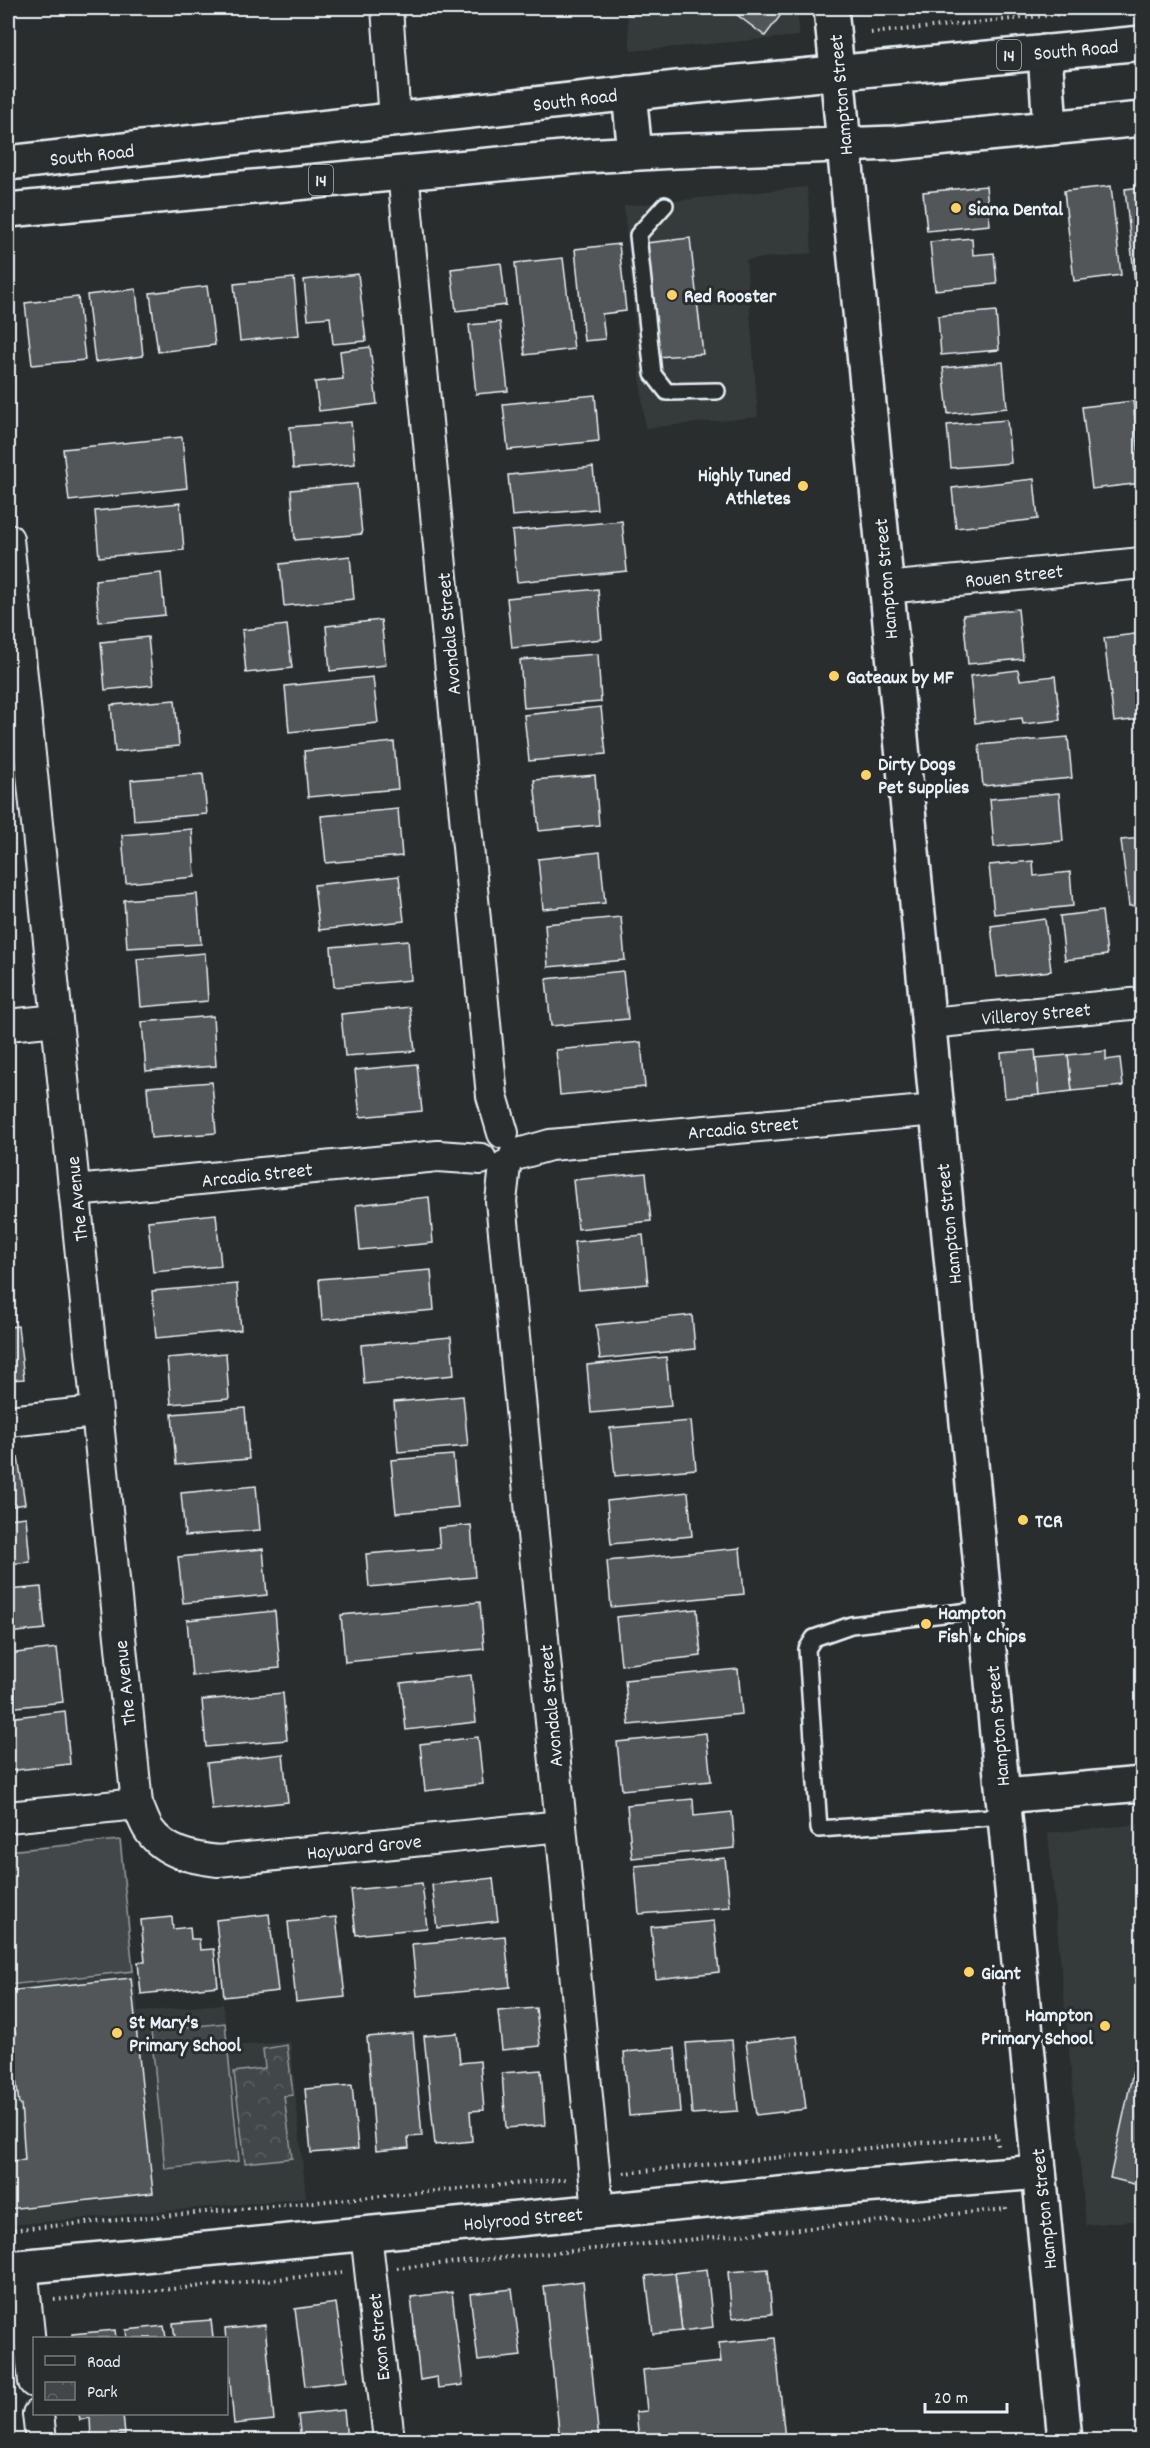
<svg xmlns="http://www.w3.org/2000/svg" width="1150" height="2448" font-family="Dekko,sans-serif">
<defs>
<pattern id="park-crowns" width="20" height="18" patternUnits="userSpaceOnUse" patternTransform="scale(1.5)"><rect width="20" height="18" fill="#424648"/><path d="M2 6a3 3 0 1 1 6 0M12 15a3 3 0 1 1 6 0" fill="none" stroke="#5d6163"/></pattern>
</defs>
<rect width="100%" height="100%" fill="#2a2d2e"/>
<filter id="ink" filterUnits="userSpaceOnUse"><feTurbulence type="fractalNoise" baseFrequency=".0167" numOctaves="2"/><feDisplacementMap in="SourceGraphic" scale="12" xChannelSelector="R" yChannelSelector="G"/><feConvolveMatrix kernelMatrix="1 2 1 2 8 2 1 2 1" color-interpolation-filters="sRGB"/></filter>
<g filter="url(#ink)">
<!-- built -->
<g fill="#363a3b">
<path d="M626,8H797L799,36L631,51Z"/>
<path d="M807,187L812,253L746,260L758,417L645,428L624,206Z"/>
<path d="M1142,1824V2220L1086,2225L1048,1833Z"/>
<path d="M119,1838L122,1841L138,2012L223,2004L228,2046L290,2042L306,2198L8,2225V1849Z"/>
</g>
<!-- grass -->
<g fill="#424648" stroke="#959ca0" stroke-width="1.5">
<path d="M120,1840L133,1971L8,1985V1851Z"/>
<path d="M225,2023L239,2161L165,2169L151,2031Z"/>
</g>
<!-- park -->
<path fill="url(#park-crowns)" stroke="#959ca0" stroke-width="1.5" d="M287,2045L293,2095L284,2096L292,2158L245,2163L234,2072L265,2068L263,2049Z"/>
<!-- building -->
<g fill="#535759" stroke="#e8f1f8" stroke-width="1.5">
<path d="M626,8H678V9L627,14Z"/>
<path d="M728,8H777L783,12L765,36Z"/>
<path d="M986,186L990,225L927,231L923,192Z"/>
<path d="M1111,186L1121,275L1074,281L1064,191Z"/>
<path d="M1142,187V282L1135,283L1125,189Z"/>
<path d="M690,238L703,354L656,357L646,243Z"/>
<path d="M972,238L973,255L994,253L997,284L935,290L930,242Z"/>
<path d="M619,244L626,311L602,314L605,339L584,341L575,249Z"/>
<path d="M563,258L574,349L525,355L515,263Z"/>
<path d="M501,263L506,305L456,311L451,269Z"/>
<path d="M358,274L366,341L333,344L330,317L308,319L304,280Z"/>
<path d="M294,278L299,335L240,341L234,284Z"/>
<path d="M207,286L215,345L158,352L150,293Z"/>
<path d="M136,289L143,356L95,362L87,295Z"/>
<path d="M78,297L85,360L32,365L25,303Z"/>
<path d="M996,311L999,350L941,355L938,316Z"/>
<path d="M500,322L508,391L476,394L469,325Z"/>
<path d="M370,347L377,404L319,411L315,382L343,379L340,351Z"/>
<path d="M1003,362L1007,408L948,414L943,368Z"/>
<path d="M595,395L599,441L508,450L503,404Z"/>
<path d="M1133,401L1142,483L1092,489L1082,407Z"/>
<path d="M1007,420L1011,463L951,468L947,425Z"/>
<path d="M351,422L355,464L293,469L290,427Z"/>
<path d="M182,437L187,488L69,501L63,449Z"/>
<path d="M593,467L597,509L512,516L508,475Z"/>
<path d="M1034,479L1038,519L956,528L952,488Z"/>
<path d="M357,484L362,534L295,540L291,490Z"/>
<path d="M180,503L184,550L99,557L95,511Z"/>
<path d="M622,521L627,571L517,582L512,531Z"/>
<path d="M350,556L354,599L284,606L280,564Z"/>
<path d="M161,573L165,615L99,622L95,580Z"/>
<path d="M598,589L602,639L512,648L507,598Z"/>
<path d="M1018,609L1023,659L968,664L963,615Z"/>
<path d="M381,620L386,665L330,671L326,626Z"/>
<path d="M287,625L292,668L246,673L242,630Z"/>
<path d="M1142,633V719L1114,722L1104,638Z"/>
<path d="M148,637L153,685L105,690L101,642Z"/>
<path d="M598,654L601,702L524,708L520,660Z"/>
<path d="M1018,670L1020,680L1055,676L1060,720L1023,724L1022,718L975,723L970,676Z"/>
<path d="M373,677L378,723L289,732L285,686Z"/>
<path d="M175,700L179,746L115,752L111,705Z"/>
<path d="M601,707L606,754L529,761L524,715Z"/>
<path d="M1068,737L1072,778L983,786L979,745Z"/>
<path d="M394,742L398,789L308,797L304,751Z"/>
<path d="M203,774L207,814L134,820L131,780Z"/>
<path d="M595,775L599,825L539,831L534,780Z"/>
<path d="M1059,793L1063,841L994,847L990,799Z"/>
<path d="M398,809L402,856L326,863L321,816Z"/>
<path d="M192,829L195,877L126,883L122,835Z"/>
<path d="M1142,838V905L1129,906L1121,840Z"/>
<path d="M600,852L605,903L543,909L538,859Z"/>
<path d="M1033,861L1034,876L1070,872L1073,906L994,914L989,865Z"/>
<path d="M399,876L404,921L319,930L314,885Z"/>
<path d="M197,894L201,944L127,948L124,900Z"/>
<path d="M1102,911L1107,955L1065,960L1060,916Z"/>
<path d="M621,917L625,960L548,967L545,924Z"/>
<path d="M1045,919L1051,971L997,977L991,926Z"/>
<path d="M408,940L411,980L334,987L331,947Z"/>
<path d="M205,953L208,1001L141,1007L137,959Z"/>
<path d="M623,971L628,1019L551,1026L546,979Z"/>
<path d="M410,1007L415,1051L345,1056L341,1014Z"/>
<path d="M213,1016L216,1066L146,1071L142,1022Z"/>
<path d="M641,1042L645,1087L560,1095L556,1050Z"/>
<path d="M1035,1050L1039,1095L1005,1098L1001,1053Z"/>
<path d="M1106,1051V1060L1120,1058L1123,1086L1072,1091L1068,1055Z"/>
<path d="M1068,1055L1072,1091L1039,1095L1036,1058Z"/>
<path d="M417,1064L422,1111L360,1117L355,1070Z"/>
<path d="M212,1082L216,1133L151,1138L147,1087Z"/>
<path d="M646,1173L651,1221L578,1229L573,1180Z"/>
<path d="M429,1197L433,1243L360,1250L356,1205Z"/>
<path d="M216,1214L221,1266L153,1272L148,1221Z"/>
<path d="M643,1235L648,1284L579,1290L574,1242Z"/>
<path d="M431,1270L434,1310L322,1320L319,1279Z"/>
<path d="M237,1284L241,1330L156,1338L152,1291Z"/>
<path d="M692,1315L695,1349L600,1359L596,1325Z"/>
<path d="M18,1326L24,1379L8,1380V1327Z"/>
<path d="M451,1337L454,1375L364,1384L361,1345Z"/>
<path d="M226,1353L229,1399L171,1404L167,1358Z"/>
<path d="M666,1357L671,1406L591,1413L587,1365Z"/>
<path d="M463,1396L468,1446L398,1452L394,1402Z"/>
<path d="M245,1408L249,1459L176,1465L172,1414Z"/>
<path d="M691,1421L696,1469L615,1476L610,1428Z"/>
<path d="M453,1455L458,1507L396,1513L391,1460Z"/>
<path d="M18,1457L25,1504L8,1507V1459Z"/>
<path d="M256,1486L260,1530L185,1536L181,1493Z"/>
<path d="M688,1492L692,1536L611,1544L607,1501Z"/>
<path d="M26,1517L30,1562L8,1564V1519Z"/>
<path d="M471,1525L475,1577L369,1587L366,1554L440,1548L438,1528Z"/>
<path d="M740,1548L744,1594L611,1607L607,1561Z"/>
<path d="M263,1549L267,1595L183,1603L178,1557Z"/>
<path d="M41,1587L45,1629L8,1633V1590Z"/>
<path d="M480,1602L484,1649L345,1662L341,1615Z"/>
<path d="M697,1609L701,1656L621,1665L616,1617Z"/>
<path d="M275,1611L280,1668L192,1676L187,1620Z"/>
<path d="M57,1648L63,1702L8,1708V1673H10L8,1654Z"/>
<path d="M738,1669L742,1714L629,1725L625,1680Z"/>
<path d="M471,1675L476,1722L406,1730L401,1683Z"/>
<path d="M283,1693L287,1740L206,1747L202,1700Z"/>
<path d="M65,1711L70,1764L8,1771V1718Z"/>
<path d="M706,1733L711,1781L622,1790L617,1742Z"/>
<path d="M478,1737L483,1784L425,1791L420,1744Z"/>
<path d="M283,1754L288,1802L212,1810L207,1763Z"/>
<path d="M693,1799L694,1816L732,1812L735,1848L632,1858L627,1805Z"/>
<path d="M725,1858L730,1907L639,1914L635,1866Z"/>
<path d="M493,1878L498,1921L437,1928L432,1885Z"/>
<path d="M422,1883L427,1928L356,1935L351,1890Z"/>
<path d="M269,1914L278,1991L224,1997L216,1920Z"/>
<path d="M172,1917L173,1929L190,1927L191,1939H199L200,1950L214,1949L218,1986L141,1994L138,1962H145L141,1920Z"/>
<path d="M336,1917L345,1997L296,2002L288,1922Z"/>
<path d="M714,1921L719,1972L656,1979L651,1927Z"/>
<path d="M505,1936L510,1987L417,1996L412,1944Z"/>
<path d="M131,1978L153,2193L8,2209V2161L25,2160L21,2104H19L11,2036L16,2035L8,2008V1991Z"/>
<path d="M536,2008L540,2046L502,2050L498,2011Z"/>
<path d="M413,2033L422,2136L408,2137L409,2148L376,2151L367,2037Z"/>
<path d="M457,2033L460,2063L480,2061L484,2110L470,2111L472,2141L435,2145L424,2036Z"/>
<path d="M797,2036L806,2109L756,2115L746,2042Z"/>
<path d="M732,2040L738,2111L692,2114L686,2043Z"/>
<path d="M675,2048L680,2112L629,2116L624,2052Z"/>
<path d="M541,2070L545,2125L506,2128L502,2073Z"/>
<path d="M1142,2070V2186L1110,2178L1133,2071Z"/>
<path d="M352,2085L358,2149L311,2153L305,2089Z"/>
<path d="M707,2269L713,2327L682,2331L675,2273Z"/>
<path d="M768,2269L772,2314L732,2318L728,2272Z"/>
<path d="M675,2273L682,2331L653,2334L646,2276Z"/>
<path d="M583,2281L599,2440H560L544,2286Z"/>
<path d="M512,2289L521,2356L478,2361L470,2294Z"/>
<path d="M452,2292L463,2385L438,2388L437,2377L420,2380L411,2297Z"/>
<path d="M336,2303L347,2381L305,2386L295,2309Z"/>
<path d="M211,2320L213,2338H175L173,2323Z"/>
<path d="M265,2325L274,2420L234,2424L225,2329Z"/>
<path d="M164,2326L166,2338H127L126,2330Z"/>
<path d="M115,2330L116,2338H72V2334Z"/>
<path d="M775,2338L785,2440H639L636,2412L647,2411L643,2370L721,2362L719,2343Z"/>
<path d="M344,2410L347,2440H301L298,2415Z"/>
<path d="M79,2414H123L125,2435L91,2438L90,2418L80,2420Z"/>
</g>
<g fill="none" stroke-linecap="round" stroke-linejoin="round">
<defs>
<g id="lane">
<path d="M665,205L638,235L653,374L667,392L717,391"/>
<path d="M986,1609L851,1625L814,1638L807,1649L819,1829L1005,1816"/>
</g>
<g id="street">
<path d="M387,8L395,120"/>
<path d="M403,172L492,1096L503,1133"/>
<path d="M8,539L137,1804C141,1812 144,1823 149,1830C165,1853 192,1858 218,1861L561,1826"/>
<path d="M886,588L1142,563"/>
<path d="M929,1023L1142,1003"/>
<path d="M8,1025L57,1020"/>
<path d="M515,1155L550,1145L936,1110"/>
<path d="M505,1166L501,1201L598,2211"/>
<path d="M75,1191L438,1156L481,1159"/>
<path d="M8,1421L96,1412"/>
<path d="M8,1817L137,1804"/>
<path d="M366,2233L389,2440"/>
<path d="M22,2266L34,2382"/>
<path d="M38,2414L41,2440"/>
</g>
<g id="secondary">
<path d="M831,8L837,71"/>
<path d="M844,145L1065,2440"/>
<path d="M1003,1796L1142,1784"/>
<path d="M8,2268L851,2187L1039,2172"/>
</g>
<g id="primary">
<path d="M1045,52L1050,128"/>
<path d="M837,71L844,145"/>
<path d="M629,93L635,153"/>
<path d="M8,163L677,88L1142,43"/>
<path d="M8,210L584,156L676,151L894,143L1142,119"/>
</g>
</defs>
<!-- lane casing -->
<use href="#lane" stroke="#e8f1f8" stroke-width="20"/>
<!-- street casing -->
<use href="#street" stroke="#e8f1f8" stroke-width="34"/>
<!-- secondary casing -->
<use href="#secondary" stroke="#e8f1f8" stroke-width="38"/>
<!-- primary casing -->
<use href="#primary" stroke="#e8f1f8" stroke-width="38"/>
<!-- path -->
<g stroke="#e8f1f8" stroke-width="4" stroke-dasharray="1.5 4.5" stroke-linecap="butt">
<path d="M871,33L1123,8"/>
<path d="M624,2173L997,2135L998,2146"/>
<path d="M8,2230L568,2179"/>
<path d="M397,2268L1006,2209L1005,2204"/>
<path d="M54,2300L342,2273"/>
</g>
<!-- lane -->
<use href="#lane" stroke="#2a2d2e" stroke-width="15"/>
<!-- street -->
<use href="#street" stroke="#2a2d2e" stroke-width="30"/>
<!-- secondary -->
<use href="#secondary" stroke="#2a2d2e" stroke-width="33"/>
<!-- primary -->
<use href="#primary" stroke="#2a2d2e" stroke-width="33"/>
</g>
</g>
<!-- markers -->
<g fill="#ffd166" stroke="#2a2d2e" stroke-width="2">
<circle cx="956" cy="208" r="6"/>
<circle cx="672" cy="295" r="6"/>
<circle cx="803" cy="486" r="6"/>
<circle cx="834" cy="676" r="6"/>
<circle cx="866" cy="775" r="6"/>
<circle cx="1023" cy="1520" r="6"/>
<circle cx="926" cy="1624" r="6"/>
<circle cx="969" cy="1972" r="6"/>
<circle cx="1105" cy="2026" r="6"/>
<circle cx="117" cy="2033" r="6"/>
</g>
<g text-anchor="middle" stroke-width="6" stroke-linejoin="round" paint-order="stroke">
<!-- shield labels -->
<g fill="#2a2d2e" stroke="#afb6bb" stroke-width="1.5">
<rect x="997" y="40" width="24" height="30" rx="4.5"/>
<rect x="309" y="165" width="24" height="30" rx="4.5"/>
</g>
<g font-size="18" font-weight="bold" fill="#e8f1f8">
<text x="1009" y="61">14</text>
<text x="321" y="186">14</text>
</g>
<!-- street labels -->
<g font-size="20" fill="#e8f1f8" stroke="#2a2d2e">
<text transform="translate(1076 49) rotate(-5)" y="7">South Road</text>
<text transform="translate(840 95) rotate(-95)" y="7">Hampton Street</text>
<text transform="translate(575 99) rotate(-7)" y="7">South Road</text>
<text transform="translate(92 154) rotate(-6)" y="7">South Road</text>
<text transform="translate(1014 575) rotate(-6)" y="7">Rouen Street</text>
<text transform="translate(885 579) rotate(-95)" y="7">Hampton Street</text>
<text transform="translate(448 634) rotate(-95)" y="7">Avondale Street</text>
<text transform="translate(1036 1013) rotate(-5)" y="7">Villeroy Street</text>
<text transform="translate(743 1127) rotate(-5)" y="7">Arcadia Street</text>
<text transform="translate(257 1174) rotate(-6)" y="7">Arcadia Street</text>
<text transform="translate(76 1199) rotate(-96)" y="7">The Avenue</text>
<text transform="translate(948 1224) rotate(-96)" y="7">Hampton Street</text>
<text transform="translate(124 1683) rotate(-96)" y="7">The Avenue</text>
<text transform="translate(550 1706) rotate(-95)" y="7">Avondale Street</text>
<text transform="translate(997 1726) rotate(-95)" y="7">Hampton Street</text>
<text transform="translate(364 1846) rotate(-6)" y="7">Hayward Grove</text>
<text transform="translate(1043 2209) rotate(-96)" y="7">Hampton Street</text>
<text transform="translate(523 2218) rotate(-5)" y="7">Holyrood Street</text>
<text transform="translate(378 2337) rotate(-96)" y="7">Exon Street</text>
</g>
<!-- poi labels -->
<g font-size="20" font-weight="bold" fill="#e8f1f8" stroke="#2a2d2e" text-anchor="start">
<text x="968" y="215">Siana Dental</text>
<text x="684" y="302">Red Rooster</text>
<text x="791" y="481" text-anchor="end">Highly Tuned<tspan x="791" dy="23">Athletes</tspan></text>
<text x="846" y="683">Gateaux by MF</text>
<text x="878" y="770">Dirty Dogs<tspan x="878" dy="23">Pet Supplies</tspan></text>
<text x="1035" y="1527">TCR</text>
<text x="938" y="1619">Hampton<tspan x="938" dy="23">Fish &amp; Chips</tspan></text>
<text x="981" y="1979">Giant</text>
<text x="1093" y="2021" text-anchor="end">Hampton<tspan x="1093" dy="23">Primary School</tspan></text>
<text x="129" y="2028">St Mary's<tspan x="129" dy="23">Primary School</tspan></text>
</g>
</g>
<!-- margin -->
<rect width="1150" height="2448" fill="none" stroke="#2a2d2e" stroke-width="30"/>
<rect x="15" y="15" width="1120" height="2418" fill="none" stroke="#e8f1f8" stroke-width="2" filter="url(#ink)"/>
<!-- legend -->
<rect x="33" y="2337" width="195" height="78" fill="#2a2d2e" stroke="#767b7f" stroke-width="1.5"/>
<rect x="45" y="2356" width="30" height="9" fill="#2a2d2e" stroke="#767b7f" stroke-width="1.5"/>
<text x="87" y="2367" font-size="18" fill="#e8f1f8">Road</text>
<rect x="45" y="2382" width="30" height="18" fill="url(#park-crowns)" stroke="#767b7f" stroke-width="1.5"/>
<text x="87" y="2397" font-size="18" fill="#e8f1f8">Park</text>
<!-- scale -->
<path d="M925 2403v9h82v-9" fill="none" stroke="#e8f1f8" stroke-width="3"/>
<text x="934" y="2403" font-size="18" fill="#e8f1f8" stroke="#2a2d2e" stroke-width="4.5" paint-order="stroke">20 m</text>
</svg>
